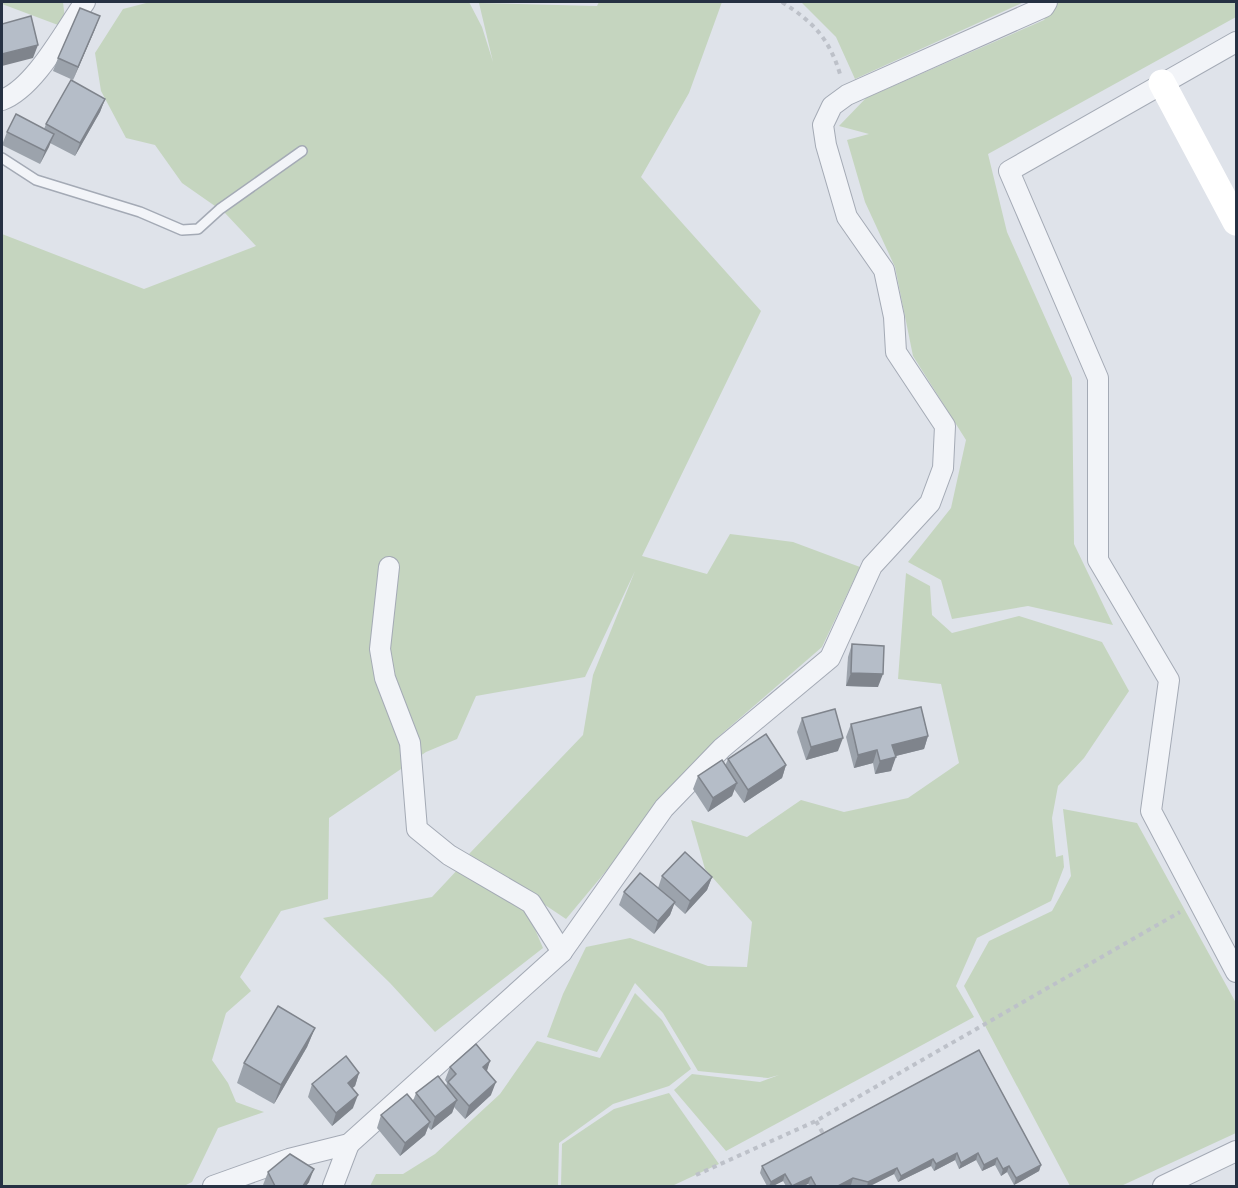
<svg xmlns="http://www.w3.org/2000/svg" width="1238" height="1188" font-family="'Golos Text',sans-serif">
<rect width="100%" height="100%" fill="#dfe3ea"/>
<!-- green -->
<g fill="#c5d5bf">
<path d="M2,2H63L66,28L2,4Z"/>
<path d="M150,2H469L482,27L493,62L479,3L597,6L599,2H722L689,93L641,177L761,311L642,556L707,574L730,534L793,542L860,567L822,647L718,737L566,919L469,854L583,735L593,675L635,571L585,677L476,696L457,739L426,752L329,818L328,899L281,911L240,977L251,991L226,1013L212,1060L228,1083L236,1102L264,1112L218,1128L192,1182L184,1186H2V234L144,289L256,246L225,213L182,183L155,145L126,138L101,91L95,53L123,9Z"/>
<path d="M801,2H1024L855,79L836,37Z"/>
<path d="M1056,2H1236V17L988,154L1007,232L1072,378L1074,544L1113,625L1028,606L952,619L941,580L908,562L951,508L966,440L913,356L895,267L865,202L847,140L869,134L839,126L866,98L1044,20Z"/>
<path d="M906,573L930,586L932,615L952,633L1019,616L1102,642L1129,691L1084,758L1058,786L1052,818L1056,857L1063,855L1064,867L1051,901L977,938L956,986L974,1017L726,1151L674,1090L692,1074L760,1082L779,1075L768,1078L698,1071L663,1013L635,983L597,1052L547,1037L563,994L586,947L630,938L708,966L747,967L752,922L705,869L691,820L747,837L801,800L844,812L908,798L959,763L941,684L898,679Z"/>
<path d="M1063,809L1137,823L1236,1003V1133L1121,1186H1070L964,986L989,941L1052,911L1071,876Z"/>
<path d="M460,867L528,913L543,948L435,1032L390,983L323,918L432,897Z"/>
<path d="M635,993L662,1020L691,1069L669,1086L613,1104L559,1143L558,1186H370L376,1174H403L435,1154L500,1094L537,1041L600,1058Z"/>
<path d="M669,1093L719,1164L672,1186H561L562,1144L614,1109Z"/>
</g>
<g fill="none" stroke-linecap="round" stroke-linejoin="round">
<defs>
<path id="lane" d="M2,158L36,180L140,212L182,230L198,229L220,209L302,151"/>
<g id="street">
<path d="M1236,42L1009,171L1098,378V560L1169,680L1151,811L1236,972"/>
<path d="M2,100C35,88 65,30 85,2"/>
<path d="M389,567L380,649L385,678L410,743L417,829L449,855L531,903L562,952"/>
<path d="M213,1186L289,1159L349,1144L562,952L664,808L722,748L830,658L872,566L930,503L943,468L945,426L896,352L894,317L884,270L847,217L826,145L823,125L832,106L847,95L1044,7L1047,2"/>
<path d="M333,1186L349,1144"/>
<path d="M1163,1186L1236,1151"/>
</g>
</defs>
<!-- lane casing -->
<use href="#lane" stroke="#a4aab5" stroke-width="12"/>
<!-- street casing -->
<use href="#street" stroke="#a4aab5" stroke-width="22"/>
<!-- path -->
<g stroke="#bdc1c9" stroke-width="4" stroke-dasharray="4.5 4.5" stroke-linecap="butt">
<path d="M782,2C813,22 829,38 840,74"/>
<path d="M816,1121L825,1137"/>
<path d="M696,1175L816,1121L1180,912"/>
</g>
<!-- lane -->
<use href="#lane" stroke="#f2f4f8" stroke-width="9"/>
<!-- street -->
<use href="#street" stroke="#f2f4f8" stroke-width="20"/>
<!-- secondary -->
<path stroke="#fff" stroke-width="27" d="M1162,83L1236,222"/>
</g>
<!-- wall -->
<g fill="#9ca3ac">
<path d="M95,29L73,80L53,71L58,58Z"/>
<path d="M105,99L100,112L75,156L50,143L40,164L2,145L7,132L44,129L46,124Z"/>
<path d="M852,644L878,687L846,686L848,657Z"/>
<path d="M802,718L838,751L806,760L797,732Z"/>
<path d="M851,724L928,736L924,749L895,756L891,771L875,774L873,763L854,768L846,737Z"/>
<path d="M728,759L786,765L782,778L744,803L734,789L732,796L708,812L693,789L698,776L725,766Z"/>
<path d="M662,876L712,877L707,890L685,914L674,904L670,915L654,934L619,905L624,892L658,888Z"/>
<path d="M315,1028L307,1047L274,1104L237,1083L244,1063Z"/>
<path d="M979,1050L1041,1165L1039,1171L1014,1185L1007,1172L1001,1176L995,1165L982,1171L976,1160L959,1169L955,1160L934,1171L931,1166L898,1182L894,1174L870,1186H858L851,1185L848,1186H810L808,1184L803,1186H786L783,1181L773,1186H767L760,1173L762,1166Z"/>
<path d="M490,1061L486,1071L491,1095L465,1119L454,1107L452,1113L431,1130L428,1127L425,1135L400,1156L377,1128L381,1115L413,1101L416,1093L446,1086L447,1083L445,1080L450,1067Z"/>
<path d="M359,1073L355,1086L352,1088L353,1108L332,1126L308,1097L312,1084Z"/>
<path d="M268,1172L309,1182L306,1186H264L263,1185Z"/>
</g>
<!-- shaded-wall -->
<g fill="#7f848c">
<path d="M100,16L95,29L73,80L78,67Z"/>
<path d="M38,45L33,58L2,66V54Z"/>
<path d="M105,99L100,112L75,156L80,143Z"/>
<path d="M54,134L49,147L40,164L45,151Z"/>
<path d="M851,673L883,674L878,687L846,686Z"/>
<path d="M928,736L924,749L888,758L892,745Z"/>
<path d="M843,738L838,751L806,760L811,747Z"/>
<path d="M877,750L873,763L854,768L858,755Z"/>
<path d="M896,757L891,771L875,774L880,761Z"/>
<path d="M786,765L782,778L744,803L748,790Z"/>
<path d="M737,783L732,796L708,812L713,798Z"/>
<path d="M712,877L707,890L685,914L690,901Z"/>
<path d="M675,902L670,915L654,934L658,921Z"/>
<path d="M315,1028L307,1047L274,1104L281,1085Z"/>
<path d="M490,1061L486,1074L483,1067Z"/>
<path d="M359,1073L355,1086L343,1096L348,1083Z"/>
<path d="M496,1082L491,1095L465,1119L469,1106Z"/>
<path d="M358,1095L353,1108L332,1126L336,1113Z"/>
<path d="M457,1100L452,1113L431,1130L435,1117Z"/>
<path d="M430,1122L425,1135L400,1156L405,1143Z"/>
<path d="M957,1153L955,1160L934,1171L936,1164Z"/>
<path d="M978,1153L976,1160L959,1169L961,1163Z"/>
<path d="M997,1158L995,1165L982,1171L984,1165Z"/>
<path d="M933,1159L931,1166L898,1182L901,1176Z"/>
<path d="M1041,1165L1039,1171L1014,1185L1016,1178Z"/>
<path d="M1009,1166L1007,1172L1001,1176L1003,1169Z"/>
<path d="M897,1168L894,1174L870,1186H867L868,1182Z"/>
<path d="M314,1169L309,1182L306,1186H303Z"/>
<path d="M785,1174L783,1181L773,1186H769L771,1182Z"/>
<path d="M811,1177L808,1184L803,1186H793Z"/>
<path d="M853,1178L851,1185L848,1186H838Z"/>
</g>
<!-- building -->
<g fill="#b5bdc8" stroke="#7f848c" stroke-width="1.5">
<path d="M80,8L100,16L78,67L58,58Z"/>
<path d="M31,16L38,45L2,54V24Z"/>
<path d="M71,80L105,99L80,143L46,124Z"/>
<path d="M16,114L54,134L45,151L7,132Z"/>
<path d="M852,644L884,646L883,674L851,673Z"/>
<path d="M921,707L928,736L892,745L896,757L880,761L877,750L858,755L851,724Z"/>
<path d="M835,709L843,738L811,747L802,718Z"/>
<path d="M766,734L786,765L748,790L728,759Z"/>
<path d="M722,760L737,783L713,798L698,776Z"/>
<path d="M685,852L712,877L690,901L662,876Z"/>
<path d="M640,873L675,902L658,921L624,892Z"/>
<path d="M278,1006L315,1028L281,1085L244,1063Z"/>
<path d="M476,1044L490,1061L483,1067L496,1082L469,1106L448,1082L456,1074L450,1067Z"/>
<path d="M979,1050L1041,1165L1016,1178L1009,1166L1003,1169L997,1158L984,1165L978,1153L961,1163L957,1153L936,1164L933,1159L901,1176L897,1168L868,1182L853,1178L838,1186H816L811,1177L792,1186L785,1174L771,1182L762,1166Z"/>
<path d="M346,1056L359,1073L348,1083L358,1095L336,1113L312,1084Z"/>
<path d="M438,1076L457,1100L435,1117L416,1093Z"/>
<path d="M407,1094L430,1122L405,1143L381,1115Z"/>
<path d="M290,1154L314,1169L303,1186H275L268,1172Z"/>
</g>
<!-- border -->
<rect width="1238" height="1188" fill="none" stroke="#263143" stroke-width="6"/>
</svg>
